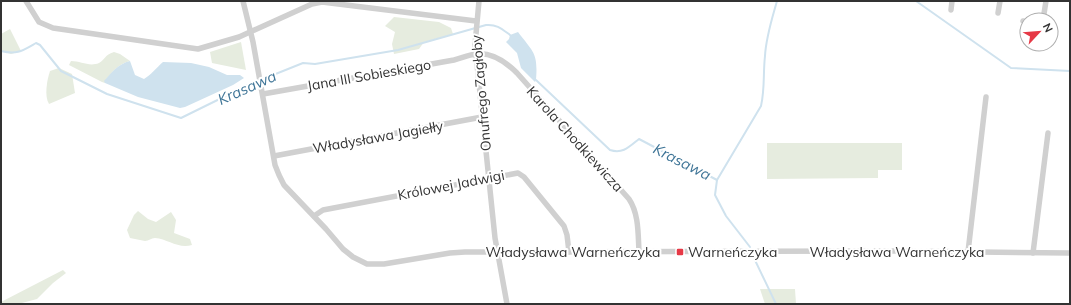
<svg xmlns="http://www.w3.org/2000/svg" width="1071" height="305" font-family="Mulish,sans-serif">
<rect width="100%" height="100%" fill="#fff"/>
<!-- green -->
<g fill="#e6ecdf">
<path d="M394,17L439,22L451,28L453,34L424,42L419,49L394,54L392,44L395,32L385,26Z"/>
<path d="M10,29L21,51L11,54L1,51V34Z"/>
<path d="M241,42L246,70L212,63L210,52Z"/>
<path d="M114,52L120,54L130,61C118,64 112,72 105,81V83L102,82L69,65L71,61C81,61 89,67 99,63C106,59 104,55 114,52Z"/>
<path d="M59,68L72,74L75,93L49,104C44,96 47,80 50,71Z"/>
<path d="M767,143H902V170H878V178L767,179Z"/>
<path d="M138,211L148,219L156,222L171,212L176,220L174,233L190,239L192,245C178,249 168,239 155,238C151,238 149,241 145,241C140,240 135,239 130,238L127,230L134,215Z"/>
<path d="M63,270L66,273L53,283L37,299L18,304H2L1,302Z"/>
<path d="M760,289H795L796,304H765Z"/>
</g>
<!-- water -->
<g fill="#cfe2ee">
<path d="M518,32C534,53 538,53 536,80L535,82L521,68L517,53L506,42L509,39L510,35Z"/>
<path d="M130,61L135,75L144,79C151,75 156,68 163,62L191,63L209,67L227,75H240L244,78L233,85L185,107L180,108L138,97L105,83L104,81C112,72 118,64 130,61Z"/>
</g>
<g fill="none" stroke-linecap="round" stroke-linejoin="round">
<!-- stream -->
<g stroke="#cfe2ee" stroke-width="2">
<path d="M916,1L1011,68L1070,71"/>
<path d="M1,51C17,55 22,51 36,43L40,45L61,71L107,94L181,118L248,85L303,63L315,64L398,50L486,25C497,24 502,29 510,35"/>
<path d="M536,80L610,150C623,154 629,147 639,139L717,180L761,106C765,89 763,73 765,56C766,37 772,19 777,1"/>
<path d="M717,180L715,195L726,216L750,247"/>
<path d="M753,256L776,304"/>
</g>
<!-- minor -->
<g stroke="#d0d0d0" stroke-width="5.5">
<path d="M26,1L39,22L53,28L198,49L239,37L312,4L322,2L476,21"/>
<path d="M243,1L253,42L275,165L279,175L284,185L326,229L343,249L353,257L367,264H384L450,253L465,252L897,251L1070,253"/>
<path d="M479,1L475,45L495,238L507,304"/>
<path d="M951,10L952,1"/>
<path d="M998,13L1000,1"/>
<path d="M1043,20L1046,1"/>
<path d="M1023,21L1027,22"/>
<path d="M1051,27H1054"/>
<path d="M263,94L454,60C462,58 468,55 476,54C492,52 506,62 517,73L629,199C639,214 638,234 639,252"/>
<path d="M274,156L482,117"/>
<path d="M314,216L323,210L518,173L524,177L564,226L567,235L569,252"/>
<path d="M968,252L986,97"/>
<path d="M1033,253L1048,133"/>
</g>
</g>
<!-- markers -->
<rect fill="#e63946" stroke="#fff" stroke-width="1.5" x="676" y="248" width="8" height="8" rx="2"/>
<g text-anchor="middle" stroke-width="4" stroke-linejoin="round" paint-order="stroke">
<!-- street labels -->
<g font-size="14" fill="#333" stroke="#fff">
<text transform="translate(369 75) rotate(-10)" y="5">Jana III Sobieskiego</text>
<text transform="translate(481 93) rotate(-95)" y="5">Onufrego Zagłoby</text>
<text transform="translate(378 137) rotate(-10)" y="5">Władysława Jagiełły</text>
<text transform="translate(575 139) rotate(48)" y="5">Karola Chodkiewicza</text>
<text transform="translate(451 185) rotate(-11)" y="5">Królowej Jadwigi</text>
<text x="573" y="257">Władysława Warneńczyka</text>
<text x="897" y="257">Władysława Warneńczyka</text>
</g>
<!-- poi labels -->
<g font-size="14" fill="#333" stroke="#fff" text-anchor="start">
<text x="688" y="257">Warneńczyka</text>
</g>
<!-- water labels -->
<g font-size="15" font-style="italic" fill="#3f7597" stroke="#fff">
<text transform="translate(247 88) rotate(-24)" y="5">Krasawa</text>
<text transform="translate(682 162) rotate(27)" y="5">Krasawa</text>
</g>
</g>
<!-- border -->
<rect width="1071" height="305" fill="none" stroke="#333333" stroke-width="4"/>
<!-- north arrow -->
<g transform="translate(1039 32) rotate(64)"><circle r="19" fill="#ffffff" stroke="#adadad"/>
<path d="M0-3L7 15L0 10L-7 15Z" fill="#e63946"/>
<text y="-6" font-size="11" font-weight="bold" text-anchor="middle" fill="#333333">N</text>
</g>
</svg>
